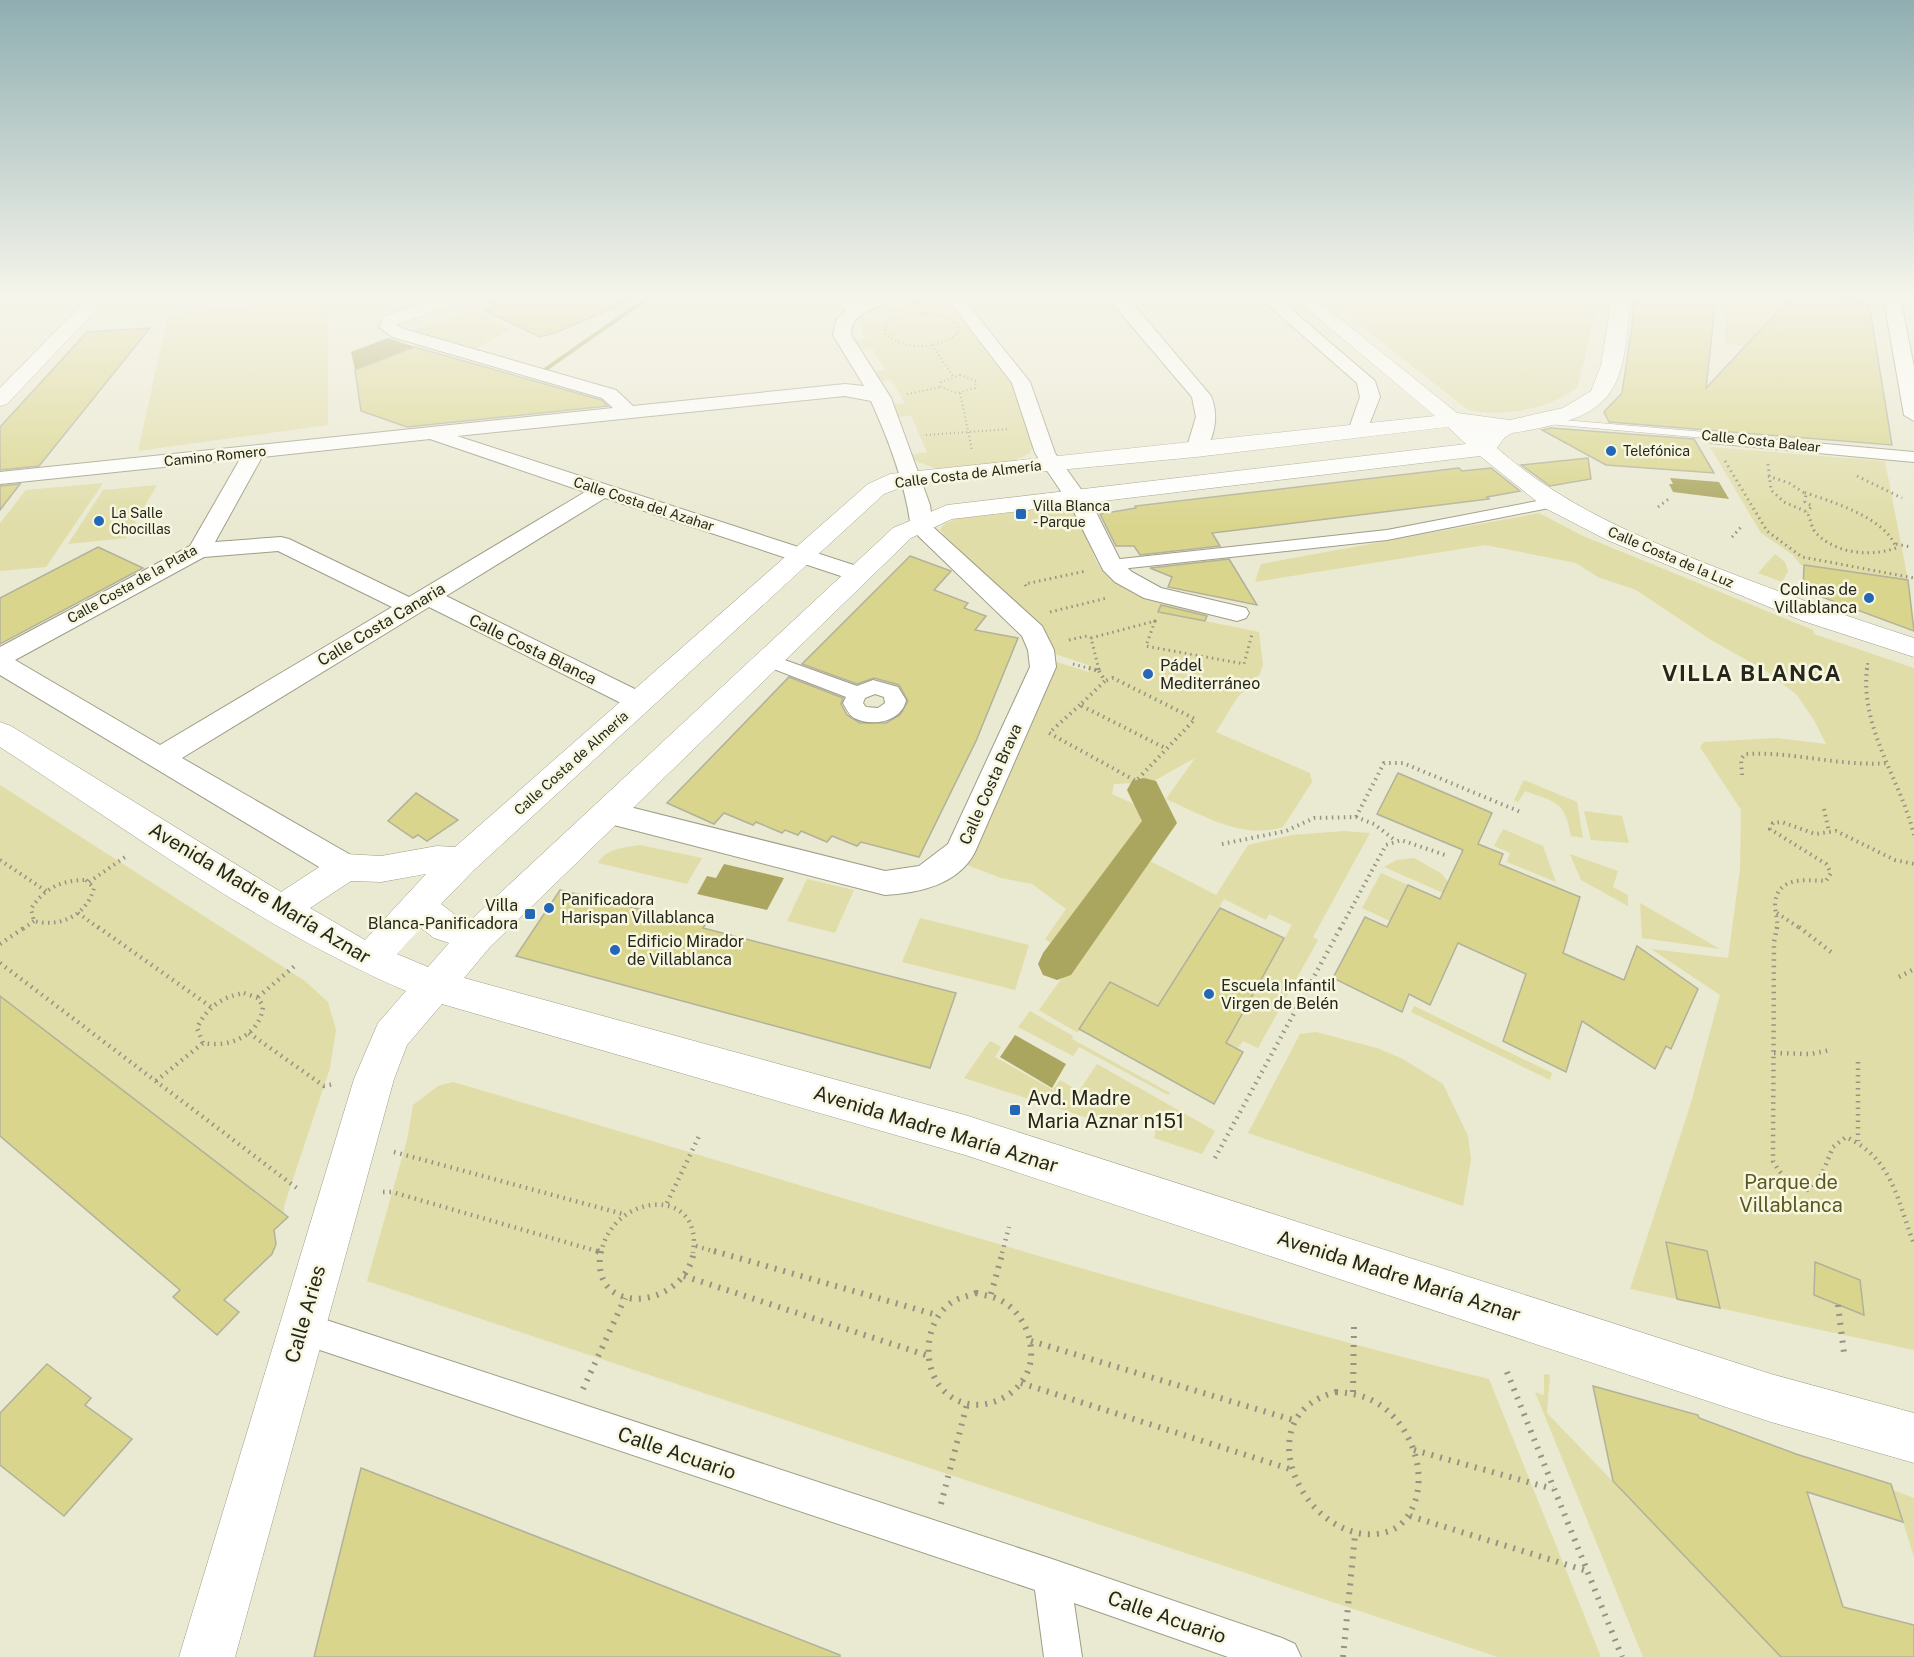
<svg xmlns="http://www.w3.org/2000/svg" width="1914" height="1657" font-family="'Public Sans',sans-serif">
<rect width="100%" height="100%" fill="#eae9d2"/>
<!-- green -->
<g fill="#e0dda8">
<path d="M315,297H328V425L138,451L168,315Z"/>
<path d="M907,297H931L951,304L1008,375L1016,391L1033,446L1029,454L1011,462L936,469L916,461L911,455L927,452L911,416L897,417L892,405L905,403L891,380L879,382L874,372L885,370L872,348L860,350L854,341L866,339L857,317L886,321L890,318L880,314L903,304L895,299Z"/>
<path d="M1324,297H1599L1578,386C1557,408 1496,419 1467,409Z"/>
<path d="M1726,297H1745L1782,306L1759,349L1725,343Z"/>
<path d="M474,309L510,330L476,348L413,330Z"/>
<path d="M1710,447L1885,461L1908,580L1801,565L1793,555L1761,533Z"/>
<path d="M103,483L46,567L0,571V523L26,490Z"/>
<path d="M157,485L126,538L68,544L103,490Z"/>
<path d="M1062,505C1089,514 1086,545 1099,566C1102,570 1108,575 1112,579C1136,601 1177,604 1208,612L1205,621L1259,632L1263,664L1260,674L1237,698L1216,732L1310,773L1312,782L1283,827C1242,840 1203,815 1166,799L1195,758L1152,782L1114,784L1112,794L1145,809L1150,821L1057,947L1045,939L1066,909L1032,884L1001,878L967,865L976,851L1032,722L1053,661L1089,672L1088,665L1052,653L940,530L944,524L958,518Z"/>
<path d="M1539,513L1583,536L1813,630L1814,634L1914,668V1350L1630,1289L1690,1106L1720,995L1651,949L1728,958L1740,869L1741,810L1700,747L1704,742L1776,738L1826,744L1814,720L1797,695L1768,672L1711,640L1636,590L1598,577L1576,563L1485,545L1255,582L1261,564Z"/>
<path d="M1775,554L1785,562L1788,571L1782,582L1758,573Z"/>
<path d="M1524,780L1577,802L1583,838L1571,836C1564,800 1557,803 1525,791L1518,802L1514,800Z"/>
<path d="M0,785L305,981L328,1002L336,1030L330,1068L284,1206V1214L0,996Z"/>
<path d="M1584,811L1622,816L1629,843L1591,840Z"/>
<path d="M1503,829L1543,846L1556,882L1507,862L1510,853L1494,846Z"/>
<path d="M1344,831L1370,833L1313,937L1318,940L1258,1048L1243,1041L1237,1049L1226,1042L1292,925L1269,914L1266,920L1224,899L1158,1006L1076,1032L1039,1010L1146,859L1216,895L1248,845L1292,835Z"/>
<path d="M640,845L702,858L687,884L598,863C606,849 624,847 640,845Z"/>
<path d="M1570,854L1618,871L1613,887L1628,895V906L1581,880Z"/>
<path d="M1414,858L1442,874L1449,883L1447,891L1443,893L1384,867L1397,860Z"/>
<path d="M1381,873L1408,885L1390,921L1362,908Z"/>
<path d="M807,879L854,890L835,933L787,921Z"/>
<path d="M1640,903L1720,949L1642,938Z"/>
<path d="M920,918L1029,945L1015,990L902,962Z"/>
<path d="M1414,1006L1552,1073L1550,1080L1411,1012Z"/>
<path d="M1030,1011L1073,1036L1072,1039L1170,1093L1168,1095L1079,1047L1073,1056L1018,1027Z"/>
<path d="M1316,1032L1377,1048L1403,1059L1443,1084L1468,1136L1471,1159L1463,1206L1248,1133L1300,1034Z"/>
<path d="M990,1041L1001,1047L995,1057L1053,1090L1060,1080L1079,1091L1097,1064L1215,1131L1202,1154L1154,1138L1157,1123L1123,1113L1119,1128L964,1078Z"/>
<path d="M453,1082C798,1183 1141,1292 1489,1379L1601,1657H1498L367,1281L407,1140L413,1105L438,1086Z"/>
<path d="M1544,1374L1550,1375L1547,1413L1775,1650L1786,1657H1643L1535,1392L1544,1395Z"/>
<path d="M1893,1490L1914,1498V1557Z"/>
</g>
<!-- water -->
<g fill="#aba65f">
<path d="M388,338L415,347L355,370L351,352Z"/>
<path d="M1670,478L1719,482L1729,499L1673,492L1669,484H1673Z"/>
<path d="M724,864L784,878L767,910L697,894L707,876L716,878Z"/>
<path d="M1015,1035L1066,1064L1052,1088L1000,1057Z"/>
</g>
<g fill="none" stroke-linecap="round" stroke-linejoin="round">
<!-- stream -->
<path fill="#aba65f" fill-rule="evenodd" d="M646,297H652L548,370H544V368Z"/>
<!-- canal -->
<path fill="#aba65f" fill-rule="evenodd" d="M1144,778L1156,781L1177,823L1071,975L1057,980L1043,975L1038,964L1043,953L1142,821L1127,790L1132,781Z"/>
</g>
<!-- building -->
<g fill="#d9d58c" stroke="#b2b19b" stroke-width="1.5">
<path d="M483,297H638L555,333L540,337L486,311L497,307Z"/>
<path d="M1634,297H1716L1706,388L1791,297H1841L1869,304L1892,445L1609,422L1604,412L1622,393L1632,326Z"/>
<path d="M150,328L39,466L0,470V427L87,332Z"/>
<path d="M415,347L601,400L608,406L407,427L361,411L355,370Z"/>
<path d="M1551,428L1694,439L1714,473L1606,465L1542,430Z"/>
<path d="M1588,458L1591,479L1550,486L1521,465Z"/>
<path d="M1459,468L1462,471L1491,468L1520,491L1487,497L1489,499L1212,533L1220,546L1140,555L1134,546H1116L1100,514L1136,508L1135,506Z"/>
<path d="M20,484L0,510V486Z"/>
<path d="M98,547L143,568L0,644V598Z"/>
<path d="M910,556L951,571L934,590L968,603L964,608L986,616L975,630L1018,638L976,741L919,857L861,842L857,846L832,836L827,842L801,831L798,835L785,830L782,833L756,822L753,825L724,813L714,824L667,803L789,677L843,698L841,704L847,715L860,723H886L900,715L908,701L899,685L874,678L857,684L802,664Z"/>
<path d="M1229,559L1257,605L1168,587L1172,577L1150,568Z"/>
<path d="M1804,565L1908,580L1914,631L1803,590Z"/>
<path d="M1161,605L1207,616L1205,621L1158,612Z"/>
<path d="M1398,773L1492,813L1478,844L1503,854L1499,864L1580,897L1563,953L1624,980L1637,946L1698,989L1671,1049L1666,1046L1655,1069L1582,1021L1566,1072L1503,1041L1526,974L1458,943L1430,1005L1409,994L1402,1012L1333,978L1365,917L1387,927L1408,885L1440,899L1463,850L1377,814Z"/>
<path d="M416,793L458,820L427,841L418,835L413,838L388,821Z"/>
<path d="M560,890L705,925L703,928L956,993L930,1068L516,956Z"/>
<path d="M1220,908L1284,938L1226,1043L1243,1052L1214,1104L1079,1029L1110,982L1158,1006Z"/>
<path d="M0,996L288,1217L274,1230L276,1244L272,1254L224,1300L239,1312L217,1335L173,1297L180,1290L0,1136Z"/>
<path d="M1666,1242L1707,1251L1720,1308L1677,1299Z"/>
<path d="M1815,1262L1860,1280L1864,1315L1814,1295Z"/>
<path d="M47,1364L91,1398L85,1405L132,1439L64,1516L0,1465V1413Z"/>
<path d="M1593,1386L1698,1415L1699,1418L1796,1454L1891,1484L1903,1522L1807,1492L1843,1607L1914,1625V1657H1781L1613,1481Z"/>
<path d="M361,1468L840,1655V1657H314Z"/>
</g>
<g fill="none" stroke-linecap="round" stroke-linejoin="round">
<defs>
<path id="service" d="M1540,418L1705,432L1710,435L1705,438L1537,423V419Z"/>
<g id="pedestrian">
<path d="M1705,430L1714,434L1914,452V462L1711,443L1697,435Z"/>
<path d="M1553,498L1561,503L1559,506L1387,540L1111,570L1102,565L1111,560L1387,530Z"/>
<path d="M768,654L857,686L873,680L898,687L906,700C902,722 872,727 854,718C849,715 846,708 843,703L846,697L761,664L758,660L761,656ZM875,694L884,697L885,703L878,708L866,707L863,703L865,698Z"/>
<path d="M302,1312L1052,1559L1282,1638L1295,1644L1301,1657H1228L1074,1603L1082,1657H1044L1035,1590L302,1344L291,1339L286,1328L291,1317Z"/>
</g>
<g id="minor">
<path d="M821,297H843L858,303L875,297H899L897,301C879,306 850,312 851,335L891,398L930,505L933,527L1042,626L1054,650L1056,667L975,852C958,885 919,893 885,895L610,824L600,821L595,813L600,805L610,802L885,871L919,866L948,844L1030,667L1028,650L1022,636L911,529C906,485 889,441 871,401L845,396L457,436L866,569L870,574L866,579H850L605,498L446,596L649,696L653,702L649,708L640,711L631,708L429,607L182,758L356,858L360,867L356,876L345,879L334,876L0,675V647L190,546L240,459L0,484V472L613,408L602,398L392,337L379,327L385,316H397L400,320L397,325L404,329L616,390L633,406L845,384L864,386L833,335L836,320L846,310ZM430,439L585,492L409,597L289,539L281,537L215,542L262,457ZM278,551L392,607L160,745L15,660L204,557Z"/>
<path d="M946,297H962L1030,382L1055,453L1093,506L1121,562L1132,572L1161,588L1246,608L1249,613L1246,618L1237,621L1144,598L1115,582L1103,570L1071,506L1035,453L1012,383Z"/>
<path d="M1107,297H1125L1129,299L1211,396C1219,415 1215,437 1203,454H1189L1186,450L1196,417L1192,397Z"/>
<path d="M1259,297H1277L1375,381L1380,397L1365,435H1351L1348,431L1360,397L1357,383Z"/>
<path d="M1887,297H1905L1901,302L1914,367V421L1904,415L1884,301Z"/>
</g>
<g id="tertiary">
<path d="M89,297H108L7,404L0,406V388Z"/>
<path d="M444,297H470L467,301L398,324L391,326L382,320L384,316Z"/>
<path d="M1293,297H1313L1457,413L1510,420L1563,408L1591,391L1601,365L1612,297H1630C1624,397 1614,417 1512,433L1505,437L1497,448C1563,506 1638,537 1720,569C1784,594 1848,617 1914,638V657L1803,621L1607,540L1545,508L1480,456L952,519L911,538L490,947L464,978L965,1115L1771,1374L1914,1413V1463L1771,1422L965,1155L442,1004L407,1045L394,1079L235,1657H179L354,1079L378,1023L406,991C262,929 132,833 0,747V722L11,726L281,892L333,858L345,854L381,856L437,846L455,847L868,484L890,474L1435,416ZM1448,427L1466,444L947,505L893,528L471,920L458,917L441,904L474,870L884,494L910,484L1196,457ZM426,874L365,940L310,908L351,881L381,882ZM421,928L434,938L449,943L428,967L397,954Z"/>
</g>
</defs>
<!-- service casing -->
<use href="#service" stroke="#9e9d87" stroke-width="1"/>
<!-- pedestrian casing -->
<use href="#pedestrian" stroke="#9e9d87" stroke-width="2"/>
<!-- minor casing -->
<use href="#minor" stroke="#9e9d87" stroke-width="2"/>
<!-- tertiary casing -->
<use href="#tertiary" stroke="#9e9d87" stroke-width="1"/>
<!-- path-far4 -->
<g stroke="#959483" stroke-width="2" stroke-dasharray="1 3" stroke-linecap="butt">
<path d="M915,303L931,305"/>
<path d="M923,313L945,316L958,325V333C937,350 904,352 884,332L886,324L900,316Z"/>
<path d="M932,345L953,376"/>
<path d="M960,375L976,381L975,388L957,393L941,387V382Z"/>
<path d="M960,393L972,450"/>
<path d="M907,394L941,387"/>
<path d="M926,435L1010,429"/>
</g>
<!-- path-far3 -->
<g stroke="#959483" stroke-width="3" stroke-dasharray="1.5 4" stroke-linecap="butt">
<path d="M1725,461L1767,531L1802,557L1914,578"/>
<path d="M1768,464L1771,490L1784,502L1807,512C1811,519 1811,528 1816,533C1836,554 1871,557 1896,548C1887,518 1830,501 1803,492"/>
<path d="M1768,476L1789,483L1806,494L1805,502L1812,506L1807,512"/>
<path d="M1857,476L1902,498"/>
<path d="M1658,507L1670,498"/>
<path d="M1732,537L1742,526"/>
<path d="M1896,544L1911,547"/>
<path d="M1026,586L1025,584L1086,571"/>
<path d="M1050,612L1107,598"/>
<path d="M1155,621L1146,646L1244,664L1252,634"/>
<path d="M1069,640L1087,636L1091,638"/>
<path d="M1073,664L1095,670"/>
<path d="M1099,670L1091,638L1155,621L1156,617"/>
<path d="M1867,670L1868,660"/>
</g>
<!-- path-far2 -->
<g stroke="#959483" stroke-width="4" stroke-dasharray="1.5 4.5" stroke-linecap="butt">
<path d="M1089,668L1099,671L1098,668"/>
<path d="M1867,668C1860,729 1900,778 1914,835"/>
<path d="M1099,671L1105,681L1080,705L1167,749"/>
<path d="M1080,705L1049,733L1136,781L1195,719L1113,678L1105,681"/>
<path d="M1742,775L1741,759L1745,754C1793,751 1840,767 1888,763"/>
<path d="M1824,809L1829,832"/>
<path d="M1356,817L1384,763H1403L1523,813"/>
<path d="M1222,844L1286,831L1314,818L1356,817L1374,824L1396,841"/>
<path d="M0,860L46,891"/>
<path d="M86,880L94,888C87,915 60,928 34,921L31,909C44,888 62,880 86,880Z"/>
<path d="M89,882L128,855"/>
<path d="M78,913L100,929"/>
<path d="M1777,913L1801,929"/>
<path d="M23,929L34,921"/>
<path d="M1340,929L1386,845L1401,840L1448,856"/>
<path d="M1777,929C1778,920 1775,913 1775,904C1777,876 1806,880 1826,881L1831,873L1826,864L1770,829L1773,823L1782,822L1815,834L1836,831L1895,860L1914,864"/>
</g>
<!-- path-far1 -->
<g stroke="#959483" stroke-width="4.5" stroke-dasharray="1.5 5" stroke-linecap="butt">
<path d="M98,927L211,1007"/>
<path d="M1777,927L1774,942L1773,1161C1782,1177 1790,1184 1807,1190L1822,1174L1833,1147L1846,1137C1893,1159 1897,1200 1914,1244"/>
<path d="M1799,927L1835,955"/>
<path d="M0,944L25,927"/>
<path d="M0,963L298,1189"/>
<path d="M1899,977L1914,969"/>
<path d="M244,993L258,998L263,1006C260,1036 229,1048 203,1043L197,1028C207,1007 222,997 244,993Z"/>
<path d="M258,997L297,964"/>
<path d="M249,1033L324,1086L334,1084"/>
<path d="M1774,1053L1811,1054L1830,1050"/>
<path d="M1858,1062V1141"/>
<path d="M156,1081L203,1043"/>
<path d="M394,1152L623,1214"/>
<path d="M1215,1158L1341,927"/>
<path d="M383,1192H392L600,1252"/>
<path d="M667,1203L700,1134"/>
<path d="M696,1246L719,1253"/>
<path d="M601,1253C613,1192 704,1185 693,1253"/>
<path d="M1002,1253L1009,1227"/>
</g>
<!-- path -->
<g stroke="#959483" stroke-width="6" stroke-dasharray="2 7" stroke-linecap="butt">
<path d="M597,1251L600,1252"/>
<path d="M601,1251C588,1319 685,1310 694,1251"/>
<path d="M714,1251L937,1315"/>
<path d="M684,1276L929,1356"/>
<path d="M976,1293C983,1295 991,1296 998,1299C1024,1310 1039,1348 1027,1373C1012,1404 969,1417 943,1390C920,1365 925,1318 954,1301C961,1297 969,1296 976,1293Z"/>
<path d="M991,1294L1003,1251"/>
<path d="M1838,1305L1844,1353"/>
<path d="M1031,1341L1293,1420"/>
<path d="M1507,1372L1622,1657"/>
<path d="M1021,1383L1293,1470"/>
<path d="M583,1389L625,1298"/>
<path d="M1336,1392C1350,1393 1363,1395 1375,1402C1415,1424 1435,1489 1402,1523C1392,1533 1377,1535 1364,1534C1296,1526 1250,1414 1336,1392Z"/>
<path d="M1353,1392L1354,1326"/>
<path d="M1414,1450L1553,1489"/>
<path d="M941,1504L967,1404"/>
<path d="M1410,1516L1587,1571"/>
<path d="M1343,1657L1355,1535"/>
</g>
<!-- service -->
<use href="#service" fill="#fff" fill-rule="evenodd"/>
<!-- pedestrian -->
<use href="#pedestrian" fill="#fff" fill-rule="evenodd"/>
<!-- minor -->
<use href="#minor" fill="#fff" fill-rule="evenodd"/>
<!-- tertiary -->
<use href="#tertiary" fill="#fff" fill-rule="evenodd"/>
</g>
<!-- sky -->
<linearGradient id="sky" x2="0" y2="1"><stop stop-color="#8faeb1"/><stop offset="0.56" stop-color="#f6f5eb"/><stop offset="1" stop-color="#f6f5eb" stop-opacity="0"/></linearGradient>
<rect width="1914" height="529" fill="url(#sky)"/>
<!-- markers -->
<g fill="#2367b8" stroke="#f7f6df" stroke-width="2">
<circle cx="1611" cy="451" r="6"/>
<rect x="1015" y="508" width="12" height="12" rx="3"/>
<circle cx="99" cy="521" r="6"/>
<circle cx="1869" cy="598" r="6"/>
<circle cx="1148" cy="674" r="6"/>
<circle cx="549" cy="908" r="6"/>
<rect x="524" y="908" width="12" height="12" rx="3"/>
<circle cx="615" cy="950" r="6"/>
<circle cx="1209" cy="994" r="6"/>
<rect x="1009" y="1104" width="12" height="12" rx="3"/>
</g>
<g text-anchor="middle" stroke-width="5" stroke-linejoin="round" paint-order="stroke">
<!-- far-street labels -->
<g font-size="14" fill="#26261d" stroke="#f7f6df">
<text transform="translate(1761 441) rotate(6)" y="5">Calle Costa Balear</text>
<text transform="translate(215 456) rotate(-6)" y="5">Camino Romero</text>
<text transform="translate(968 474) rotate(-7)" y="5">Calle Costa de Almería</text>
<text transform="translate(644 504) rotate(18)" y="5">Calle Costa del Azahar</text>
<text transform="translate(1671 557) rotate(23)" y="5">Calle Costa de la Luz</text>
<text transform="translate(132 584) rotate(-29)" y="5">Calle Costa de la Plata</text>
<text transform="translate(571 763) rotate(-42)" y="5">Calle Costa de Almería</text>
</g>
<!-- far-poi labels -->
<g font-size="14" fill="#26261d" stroke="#f7f6df" text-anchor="start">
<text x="1623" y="456">Telefónica</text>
<text x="1033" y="511">Villa Blanca<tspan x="1033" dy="16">- Parque</tspan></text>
<text x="111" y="518">La Salle<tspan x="111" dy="16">Chocillas</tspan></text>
</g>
<!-- poi labels -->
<g font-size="16" fill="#26261d" stroke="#f7f6df" text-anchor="start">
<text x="1857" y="595" text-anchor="end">Colinas de<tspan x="1857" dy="18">Villablanca</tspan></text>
<text x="1160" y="671">Pádel<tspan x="1160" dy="18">Mediterráneo</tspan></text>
<text x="561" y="905">Panificadora<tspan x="561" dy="18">Harispan Villablanca</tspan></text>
<text x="518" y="911" text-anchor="end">Villa<tspan x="518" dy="18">Blanca-Panificadora</tspan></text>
<text x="627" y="947">Edificio Mirador<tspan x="627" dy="18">de Villablanca</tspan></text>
<text x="1221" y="991">Escuela Infantil<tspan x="1221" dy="18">Virgen de Belén</tspan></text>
</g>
<!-- street labels -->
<g font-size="16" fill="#26261d" stroke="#f7f6df">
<text transform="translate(381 624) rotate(-31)" y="6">Calle Costa Canaria</text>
<text transform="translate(533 649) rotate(26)" y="6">Calle Costa Blanca</text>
<text transform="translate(990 784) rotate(-66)" y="6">Calle Costa Brava</text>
</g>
<!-- near-street labels -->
<g font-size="20" fill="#26261d" stroke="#f7f6df">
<text transform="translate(260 893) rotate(31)" y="7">Avenida Madre María Aznar</text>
<text transform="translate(936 1129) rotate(17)" y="7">Avenida Madre María Aznar</text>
<text transform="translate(1399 1276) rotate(18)" y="7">Avenida Madre María Aznar</text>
<text transform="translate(305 1314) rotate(-74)" y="7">Calle Aries</text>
<text transform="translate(677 1453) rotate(19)" y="7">Calle Acuario</text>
<text transform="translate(1167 1617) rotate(19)" y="7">Calle Acuario</text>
</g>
<!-- near-poi labels -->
<g font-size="20" fill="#26261d" stroke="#f7f6df" text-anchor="start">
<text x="1027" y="1105">Avd. Madre<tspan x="1027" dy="23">Maria Aznar n151</tspan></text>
</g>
<!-- near-park labels -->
<g font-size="20" fill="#5b5721" stroke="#f7f6df">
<text x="1791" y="1189">Parque de<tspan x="1791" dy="23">Villablanca</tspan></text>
</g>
<!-- district labels -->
<g font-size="22" font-weight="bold" letter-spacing="1.5" fill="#26261d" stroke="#f7f6df">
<text x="1752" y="681">VILLA BLANCA</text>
</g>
</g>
</svg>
